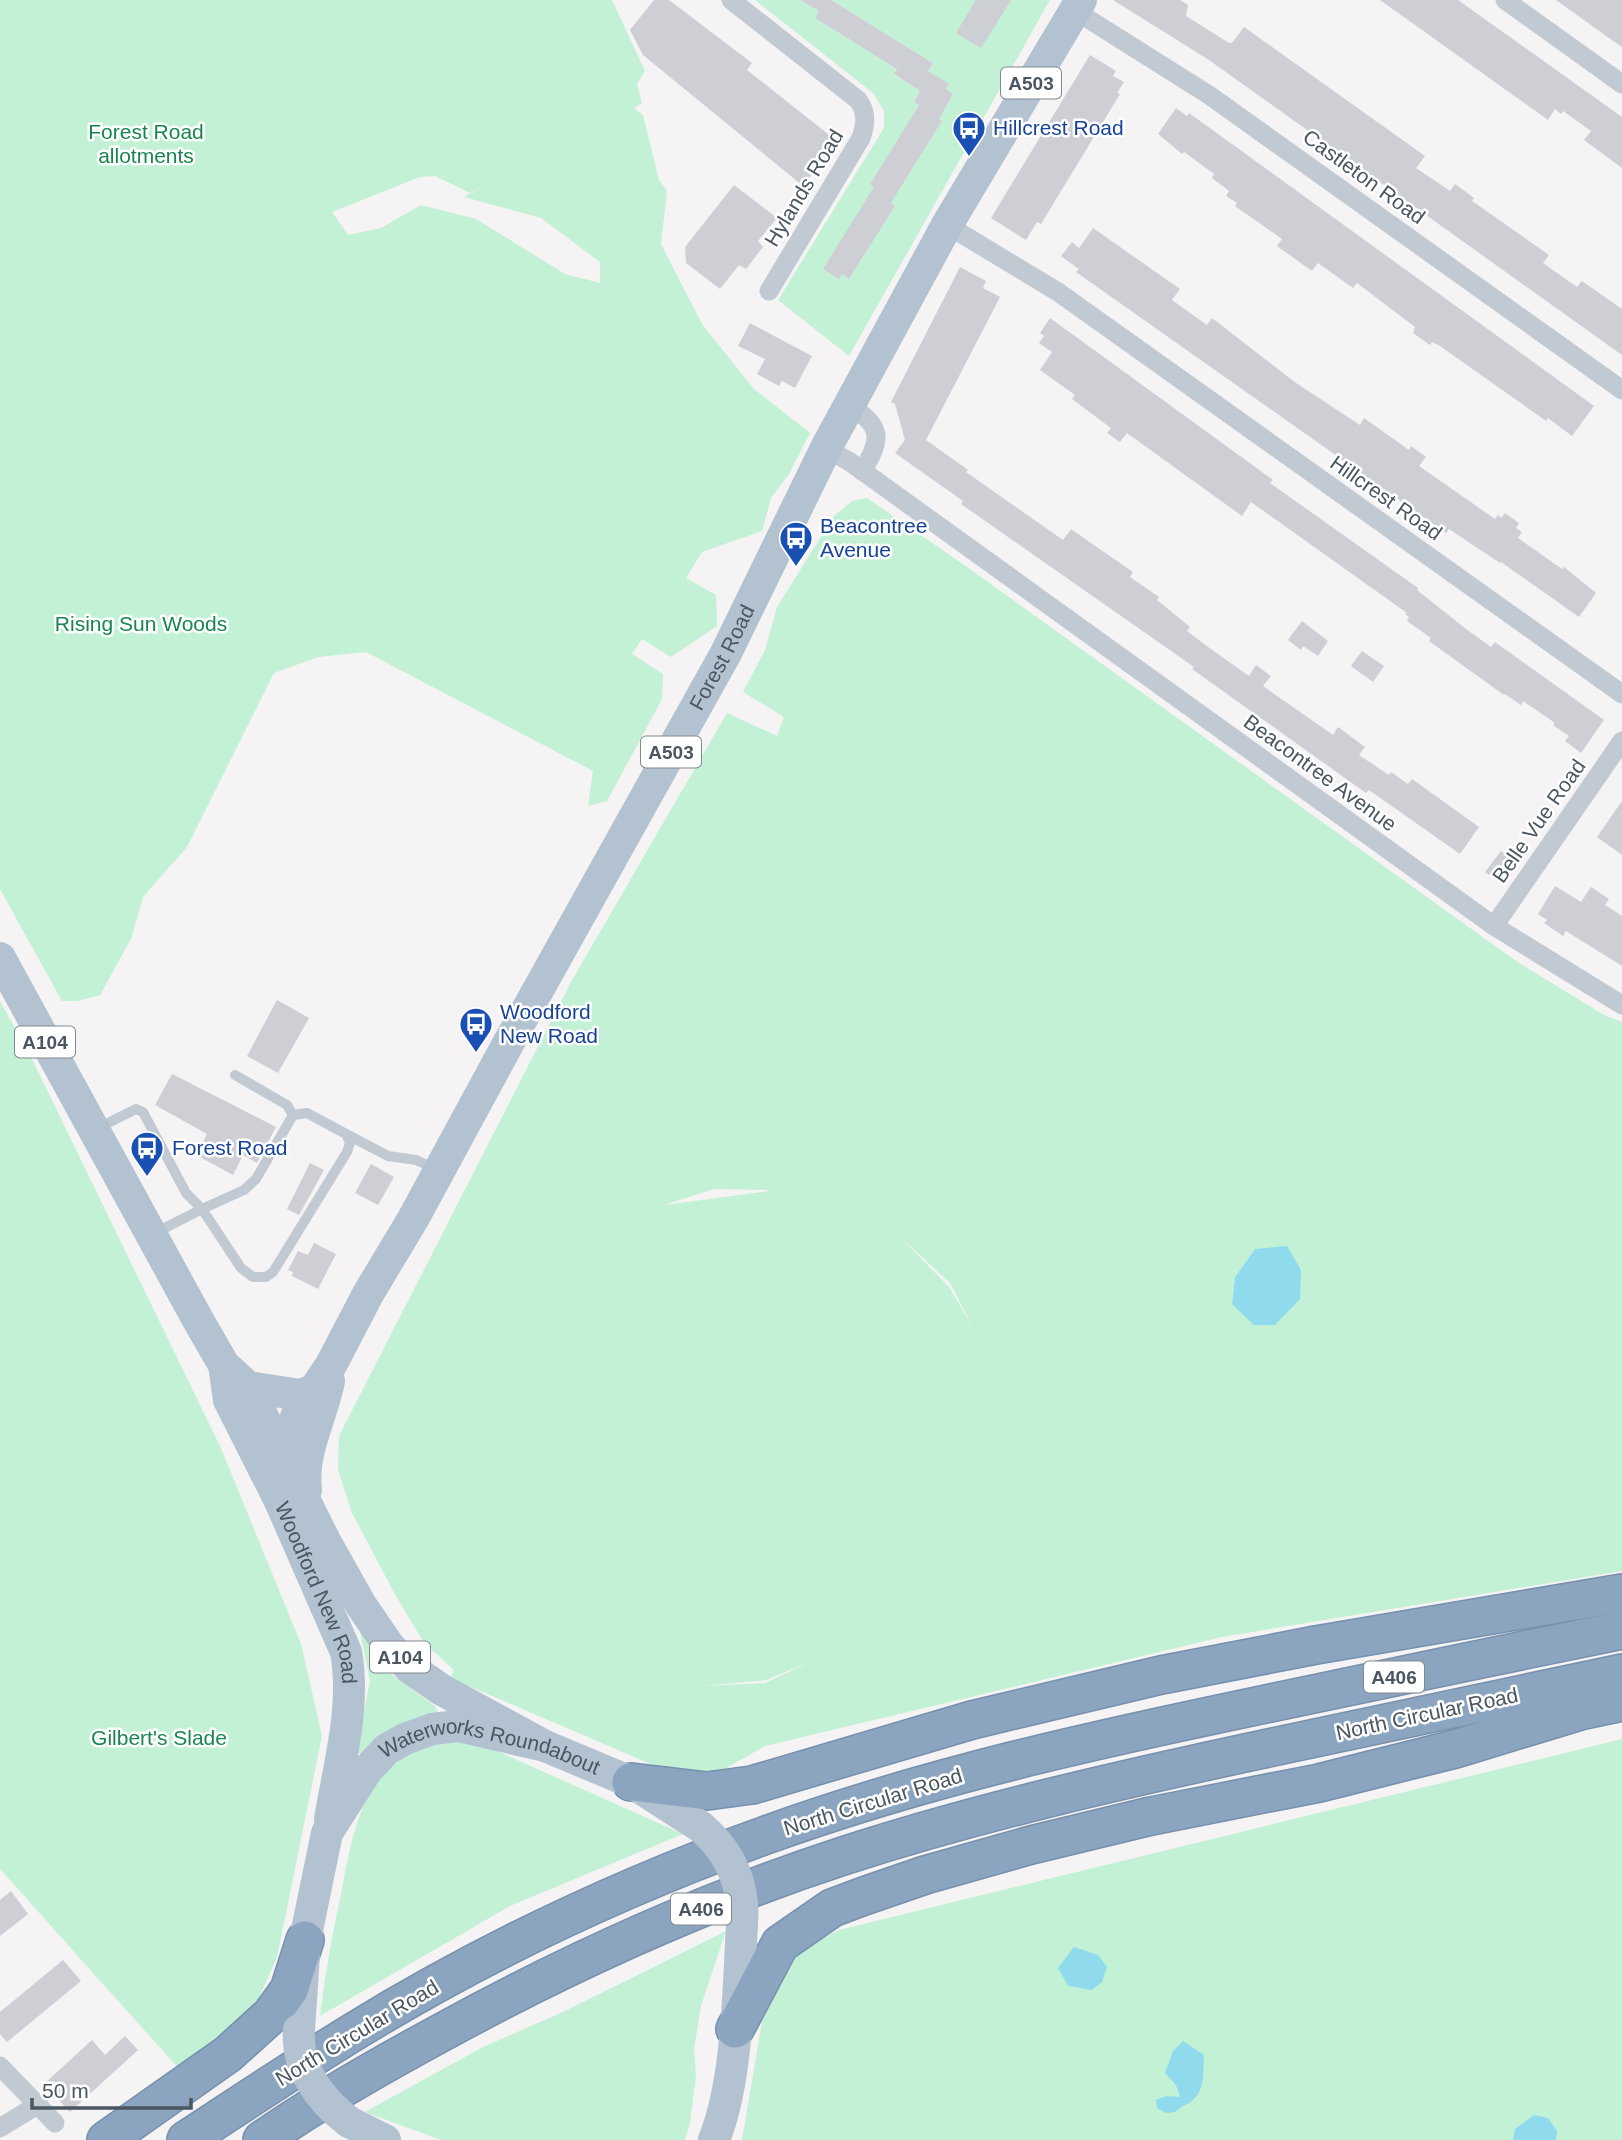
<svg xmlns="http://www.w3.org/2000/svg" width="1622" height="2140" font-family="Arial,sans-serif">
<rect width="100%" height="100%" fill="#f5f3f3"/>
<!-- green -->
<g fill="#c3f1d5" fill-rule="evenodd">
<path d="M0,0H612L645,71L637,84L642,103L634,108L643,115L659,180L667,191L661,244L702,324L754,389L810,433L789,474L771,498L762,531L702,552L686,578L716,595L717,626L671,657L642,639L632,654L663,674L662,699L607,801L588,806L593,771L366,652L318,657L274,673L187,847L143,897L131,939L100,995L78,1001H62L0,889ZM435,176L470,193L487,184L464,197L541,218L600,262V283L565,274L476,219L421,205L381,228L348,235L332,212L420,177Z"/>
<path d="M755,0H800L819,11L815,18L897,69L894,75L920,91L914,102L919,105L870,184L874,187L839,279L842,274L849,279C856,268 864,257 869,246C878,227 881,206 898,192L942,121L934,116L945,108L953,94L946,89L949,85L928,71L933,63L831,0H1050L849,356L778,300L884,128V111L873,93Z"/>
<path d="M867,498L967,567L1516,961L1604,1015L1622,1022V1571L1222,1637L765,1746L707,1779L660,1768L450,1678L454,1670L424,1643L396,1596L352,1513L338,1470L339,1436L571,982L727,713L777,736L784,717L743,692L765,650L777,607L834,516L852,501ZM714,1189L769,1190V1191L664,1205ZM897,1234L950,1283L974,1329L949,1287ZM1255,1249L1232,1304L1235,1277ZM814,1660L765,1683L702,1686L766,1680Z"/>
<path d="M0,1001L30,1055L220,1446L301,1644L322,1736L277,1957L258,2000L245,2017L180,2070L0,1869Z"/>
<path d="M359,1627L387,1671L435,1706L439,1714L364,1754L358,1753L361,1726L370,1681Z"/>
<path d="M455,1739L488,1747L683,1834L510,1906L320,2016C325,1975 332,1935 341,1894C350,1850 356,1798 391,1766C409,1750 432,1745 455,1739Z"/>
<path d="M1622,1739V2140H742L764,2010L787,1958L839,1930Z"/>
<path d="M726,1931L701,2006L694,2049L696,2076L690,2123L685,2140H441L365,2112L483,2047L565,2011Z"/>
</g>
<!-- water -->
<g fill="#90daee">
<path d="M1287,1246L1301,1270L1300,1299L1275,1325H1254L1232,1304L1235,1277L1255,1249Z"/>
<path d="M1074,1947L1098,1955L1107,1967L1102,1982L1092,1990L1068,1986L1058,1968Z"/>
<path d="M1183,2041L1204,2055C1203,2069 1205,2089 1194,2099C1188,2105 1181,2106 1175,2112L1166,2113L1157,2108L1156,2100L1166,2096L1180,2097L1176,2085L1165,2073L1173,2051Z"/>
<path d="M1534,2115L1548,2118L1557,2131L1556,2140H1513L1515,2129Z"/>
</g>
<!-- building -->
<g fill="#cdcfd5">
<path d="M654,0H669L752,63L747,70L833,138L834,147L803,186L643,55L630,30Z"/>
<path d="M800,0H831L933,63L928,71L949,84L946,89L953,94L939,119L942,121L891,203L895,206L849,279L842,274L839,279L823,269L874,187L870,184L919,105L914,102L920,91L894,74L897,69L815,18L819,11Z"/>
<path d="M976,0H1011L981,48L956,33Z"/>
<path d="M1113,0H1180L1188,5L1186,16L1229,43H1232L1244,27L1425,156L1416,168L1450,191L1455,184L1474,198L1472,201L1549,255L1543,263L1577,287L1582,281L1622,309V355L1209,60Z"/>
<path d="M1380,0H1458L1622,117V168L1584,140L1591,131L1563,111L1561,114L1555,109L1548,120Z"/>
<path d="M1556,0H1622V47L1609,38Z"/>
<path d="M1090,55L1116,71L1113,76L1124,82L1117,93L1120,94L1041,224L1037,222L1026,240L991,218Z"/>
<path d="M1176,108L1187,116L1189,113L1594,406L1572,436L1548,418L1546,421L1440,346L1432,342L1430,345L1413,333L1415,327L1357,283L1353,288L1318,263L1312,271L1277,246L1282,239L1235,206L1237,203L1226,196L1229,191L1212,178L1214,174L1184,152L1182,154L1158,134Z"/>
<path d="M734,185L777,218L758,241L763,247L746,269L739,265L720,289L686,263L685,247Z"/>
<path d="M1093,228L1180,289L1172,300L1207,325L1212,318L1296,383L1360,425L1364,418L1409,450L1411,446L1426,457L1419,466L1495,519L1498,515L1501,518L1505,513L1519,523L1516,528L1522,532L1518,538L1562,569L1564,567L1596,593L1579,617L1501,562L1500,563L1449,529L1446,533L1076,272L1079,269L1061,256L1072,242L1079,248Z"/>
<path d="M960,267L986,281L983,288L1000,297L926,440L968,470L966,472L1063,540L1071,529L1091,543L1133,572L1130,577L1159,597L1157,600L1190,627L1187,631L1204,644L1249,676L1256,665L1271,676L1263,686L1333,735L1338,727L1365,747L1359,755L1389,775L1391,772L1408,784L1412,779L1479,827L1460,854L1369,790L1366,793L1192,669L1194,667L961,504L963,501L895,453L905,440L895,404L891,402Z"/>
<path d="M1050,318L1273,480L1270,483L1418,588L1417,590L1466,629L1491,647L1495,642L1604,720L1581,753L1565,741L1569,736L1553,725L1555,723L1523,701L1521,705L1505,694L1504,695L1429,641L1431,638L1407,621L1409,617L1405,614L1407,613L1251,502L1242,516L1127,433L1120,442L1107,433L1111,428L1072,399L1075,395L1040,370L1052,352L1039,343L1044,336L1040,333Z"/>
<path d="M750,323L812,356L795,388L782,381L779,386L757,374L765,359L738,346Z"/>
<path d="M1302,621L1328,641L1318,656L1303,646L1301,650L1288,640Z"/>
<path d="M1362,651L1384,666L1373,682L1351,666Z"/>
<path d="M1622,801V855L1597,837Z"/>
<path d="M1501,851L1519,863L1503,885L1485,872Z"/>
<path d="M1555,886L1581,902L1591,887L1609,899L1605,905L1622,916V966L1566,931L1563,936L1544,923L1547,920L1538,914Z"/>
<path d="M277,1000L309,1018L278,1073L247,1056Z"/>
<path d="M172,1074L276,1127L257,1163L243,1155L233,1175L196,1155L207,1134L155,1105Z"/>
<path d="M310,1163L324,1170L299,1215L287,1209Z"/>
<path d="M371,1164L394,1177L378,1205L355,1193Z"/>
<path d="M314,1243L336,1254L318,1289L292,1276L293,1272L288,1270L298,1251L308,1255Z"/>
<path d="M11,1891L28,1914L0,1936V1900Z"/>
<path d="M63,1960L81,1981L7,2042L0,2034V2012Z"/>
<path d="M125,2036L138,2050L70,2112L44,2084L92,2040L105,2055Z"/>
</g>
<g fill="none" stroke-linecap="round" stroke-linejoin="round">
<defs>
<g id="highway">
<path d="M631,1782L707,1791L752,1785L972,1720L1161,1675L1316,1645L1622,1593"/>
<path d="M735,2029L780,1944L832,1908L864,1896L925,1875L1031,1845L1151,1816L1319,1783L1455,1749L1580,1711L1622,1702"/>
<path d="M106,2140L228,2054L271,2015L289,1990L305,1940"/>
<path d="M186,2140C242,2103 298,2066 355,2031C484,1952 624,1886 766,1835C929,1776 1098,1739 1266,1704C1385,1679 1503,1654 1622,1630"/>
<path d="M262,2140C318,2101 378,2067 437,2035C566,1964 702,1902 843,1856C979,1812 1119,1780 1259,1750C1380,1724 1501,1698 1622,1673"/>
</g>
</defs>
<!-- highway casing -->
<use href="#highway" stroke="#7690ad" stroke-width="40"/>
<!-- lane -->
<g stroke="#c1cad2" stroke-width="10">
<path d="M235,1075L287,1105L293,1115"/>
<path d="M307,1113L346,1134L350,1143L347,1152L273,1272L266,1277H253L241,1268L202,1209L244,1190L256,1179L293,1115Z"/>
<path d="M96,1129L136,1109L143,1112L186,1193L202,1209L155,1233"/>
<path d="M346,1134L388,1156L416,1160L436,1169"/>
</g>
<!-- street -->
<g stroke="#c1cad2" stroke-width="19">
<path d="M731,0L858,100C867,112 866,124 861,138L769,291"/>
<path d="M1505,0L1622,84"/>
<path d="M1074,10L1209,95L1622,390"/>
<path d="M947,225L1058,292L1622,694"/>
<path d="M849,406C883,425 882,440 862,471"/>
<path d="M826,448L850,462L1494,926L1622,1005"/>
<path d="M1494,926L1622,741"/>
<path d="M0,2066L55,2123"/>
<path d="M0,2128L39,2104"/>
</g>
<!-- primary -->
<g stroke="#b3c2d1" stroke-width="32">
<path d="M0,958L198,1320L224,1365L248,1387L325,1541L361,1605L389,1646L410,1668L442,1690L545,1746"/>
<path id="s1" d="M224,1365L229,1400L280,1501L346,1652C356,1706 339,1765 330,1819"/>
<path d="M248,1387L300,1395L312,1391"/>
<path d="M306,1490C301,1453 322,1417 329,1381"/>
<path id="s2" d="M280,1501L289,1439L296,1417L331,1365L368,1294L413,1219L509,1042L726,653L826,448L947,225L1081,0"/>
<path id="s3" d="M299,2030L305,1940L327,1833L367,1770L387,1749L405,1739L432,1729L458,1726L545,1746L631,1782L701,1827"/>
<path d="M349,2122L385,2140"/>
<path d="M714,2140C738,2080 738,1991 742,1925"/>
</g>
<!-- highway -->
<use href="#highway" stroke="#8ba5c1" stroke-width="37"/>
<!-- primary-bridge -->
<g stroke="#b3c2d1" stroke-width="32">
<path d="M701,1827C731,1853 745,1885 742,1925"/>
<path d="M299,2030C296,2068 320,2100 349,2122"/>
</g>
</g>
<!-- icons -->
<defs>
<symbol id="bus-pin" viewBox="-11 -11 22 30"><path d="M0 17L-7.5 6A9.5 9.5 0 1 1 7.5 6Z" fill="#1a4fb4" stroke="#fff"/><path d="M-5-6H5V4H4V6H2V4H-2V6H-4V4H-5ZM-3.5-4V0h7V-4ZM-3.5 1.2v1.5H-2V1.2ZM2 1.2v1.5H3.5V1.2Z" fill="#fff"/></symbol>
</defs>
<g fill-rule="evenodd">
<use href="#bus-pin" x="950" y="109" width="38" height="52"/>
<use href="#bus-pin" x="777" y="519" width="38" height="52"/>
<use href="#bus-pin" x="457" y="1005" width="38" height="52"/>
<use href="#bus-pin" x="128" y="1129" width="38" height="52"/>
</g>
<g text-anchor="middle" stroke-width="5" stroke-linejoin="round" paint-order="stroke">
<!-- shield labels -->
<g fill="#fff" stroke="#808990" stroke-width="2">
<rect x="1001" y="67.5" width="60" height="31" rx="5"/>
<rect x="641" y="736.5" width="60" height="31" rx="5"/>
<rect x="15" y="1026.5" width="60" height="31" rx="5"/>
<rect x="370" y="1641.5" width="60" height="31" rx="5"/>
<rect x="1364" y="1661.5" width="60" height="31" rx="5"/>
<rect x="671" y="1893.5" width="60" height="31" rx="5"/>
</g>
<g font-size="19" font-weight="bold" fill="#4a5661">
<text x="1031" y="90">A503</text>
<text x="671" y="759">A503</text>
<text x="45" y="1049">A104</text>
<text x="400" y="1664">A104</text>
<text x="1394" y="1684">A406</text>
<text x="701" y="1916">A406</text>
</g>
<!-- transit labels -->
<g font-size="21" fill="#164399" stroke="#fff" text-anchor="start">
<text x="993" y="135">Hillcrest Road</text>
<text x="820" y="533">Beacontree<tspan x="820" dy="24">Avenue</tspan></text>
<text x="500" y="1019">Woodford<tspan x="500" dy="24">New Road</tspan></text>
<text x="172" y="1155">Forest Road</text>
</g>
<!-- park labels -->
<g font-size="21" fill="#17864f" stroke="#fff">
<text x="146" y="139">Forest Road<tspan x="146" dy="24">allotments</tspan></text>
<text x="141" y="631">Rising Sun Woods</text>
<text x="159" y="1745">Gilbert's Slade</text>
</g>
<!-- street labels -->
<g font-size="21" fill="#4a5661" stroke="#fff">
<text transform="translate(1364 177) rotate(36)" y="7">Castleton Road</text>
<text transform="translate(804 188) rotate(-59)" y="7">Hylands Road</text>
<text transform="translate(1386 498) rotate(35)" y="7">Hillcrest Road</text>
<text dy="7" stroke="none"><textPath href="#s2" startOffset="957">Forest Road</textPath></text>
<text transform="translate(1320 773) rotate(36)" y="7">Beacontree Avenue</text>
<text transform="translate(1539 821) rotate(-55)" y="7">Belle Vue Road</text>
<text dy="7" stroke="none"><textPath href="#s1" startOffset="248">Woodford New Road</textPath></text>
<text transform="translate(1427 1714) rotate(-12)" y="7">North Circular Road</text>
<text dy="7" stroke="none"><textPath href="#s3" startOffset="411">Waterworks Roundabout</textPath></text>
<text transform="translate(873 1802) rotate(-17)" y="7">North Circular Road</text>
<text transform="translate(357 2033) rotate(-31)" y="7">North Circular Road</text>
</g>
</g>
<!-- scale -->
<path d="M32 2098v10h159v-10" fill="none" stroke="#4a5661" stroke-width="3.5"/>
<text x="42" y="2098" font-size="21" fill="#4a5661" stroke="#ffffff" stroke-width="5" paint-order="stroke">50 m</text>
</svg>
